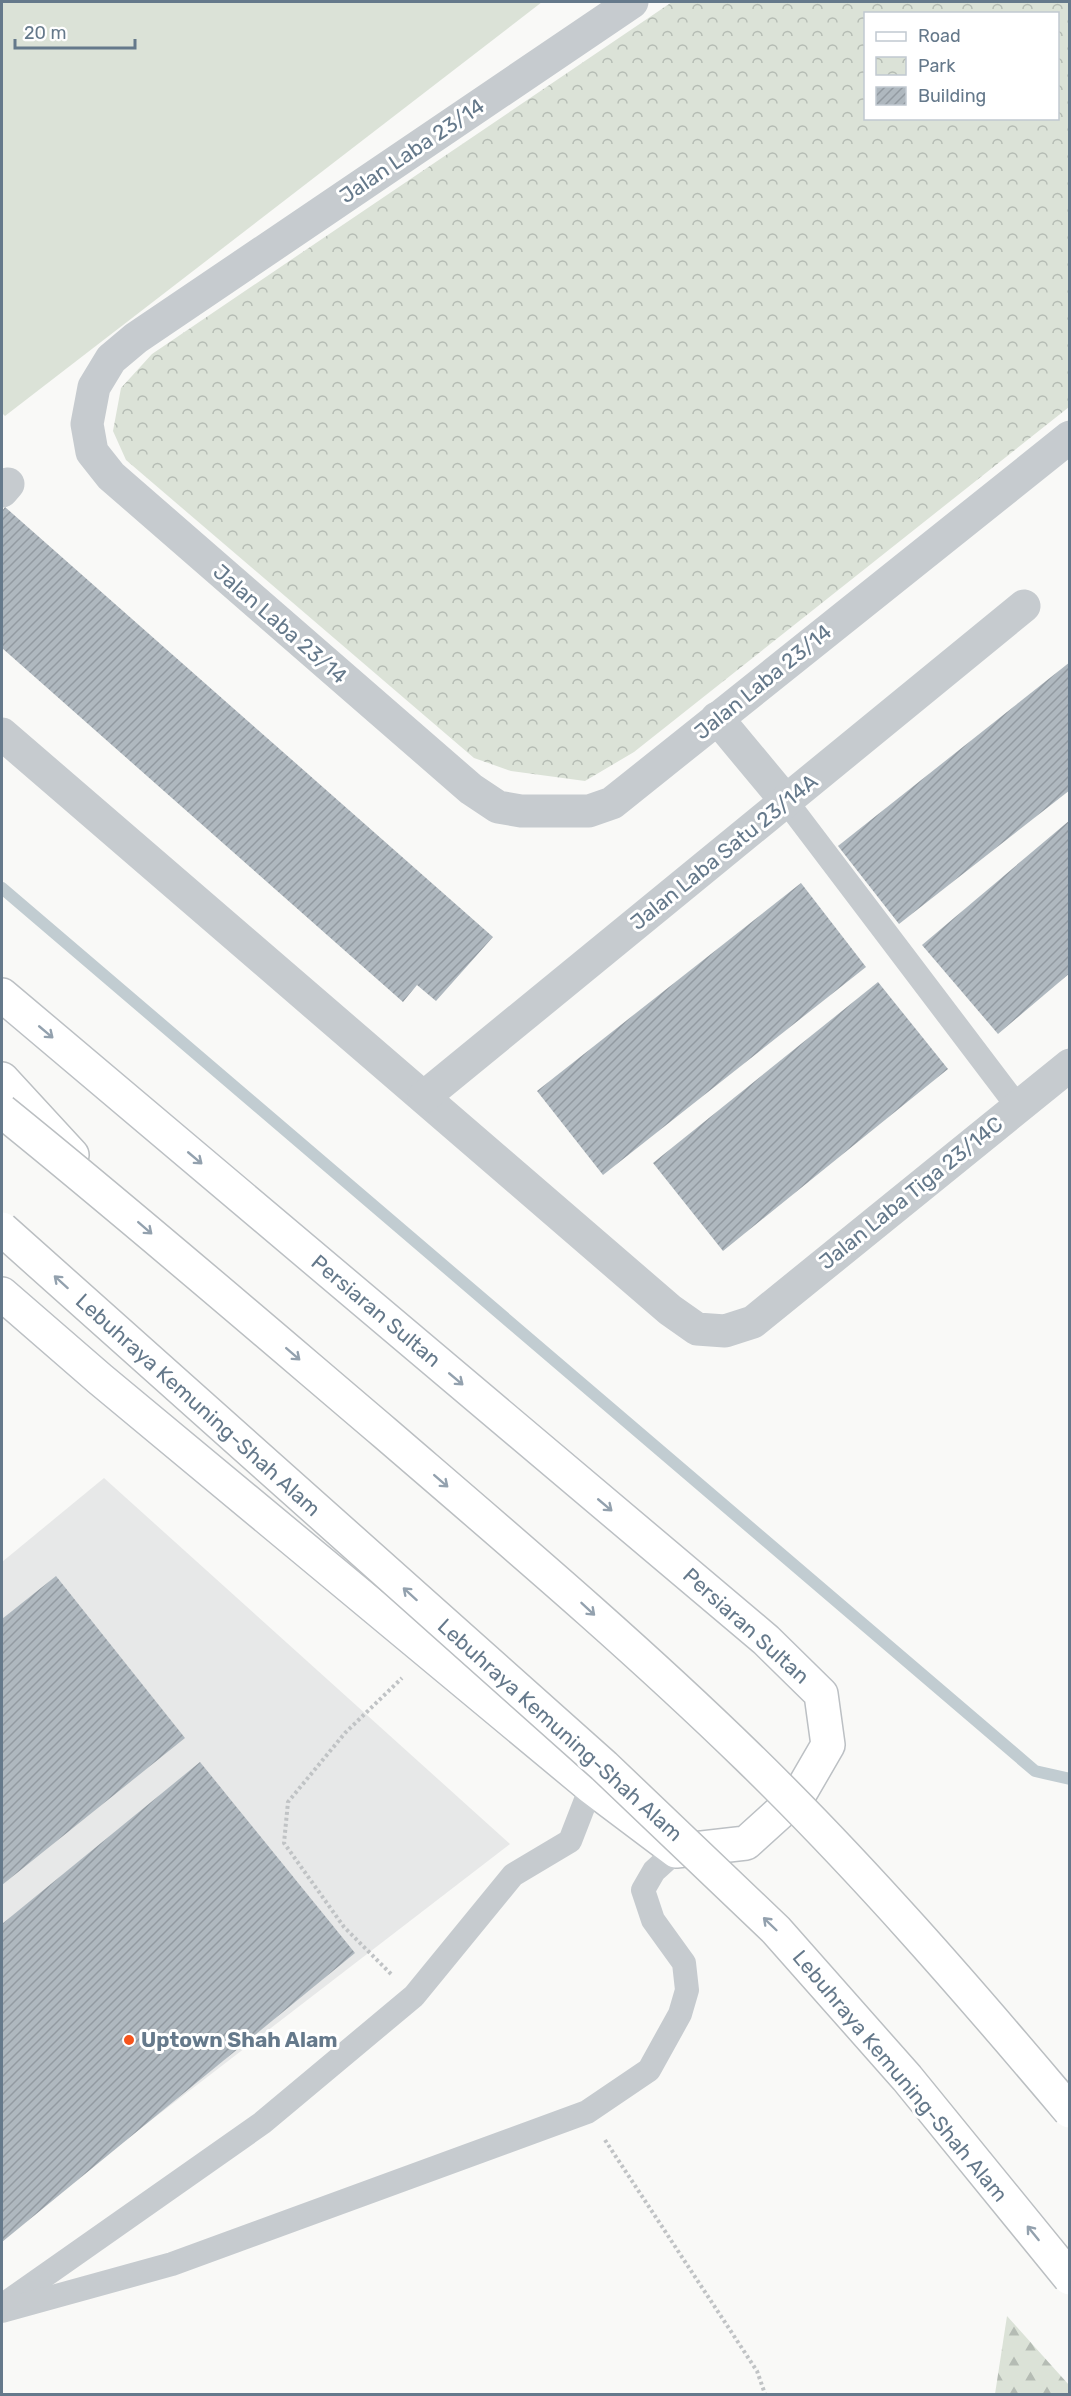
<svg xmlns="http://www.w3.org/2000/svg" width="1071" height="2396" font-family="Rubik,sans-serif">
<defs>
<pattern id="forest-firs" width="22" height="20" patternUnits="userSpaceOnUse" patternTransform="scale(1.5)"><rect width="22" height="20" fill="#dbe2d7"/><path d="M5 1l3.5 6h-7zM16 11l3.5 6h-7z" fill="#b5bcb4"/></pattern>
<pattern id="park-crowns" width="20" height="18" patternUnits="userSpaceOnUse" patternTransform="scale(1.5)"><rect width="20" height="18" fill="#dbe2d7"/><path d="M2 6a3 3 0 1 1 6 0M12 15a3 3 0 1 1 6 0" fill="none" stroke="#b5bcb4"/></pattern>
<pattern id="building-hatch" width="6" height="6" patternUnits="userSpaceOnUse" patternTransform="scale(1.5)"><rect width="6" height="6" fill="#afb8bf"/><path d="M-1 1l2-2M0 6l6-6M5 7l2-2" fill="none" stroke="#929aa1"/></pattern>
</defs>
<rect width="100%" height="100%" fill="#f9f9f7"/>
<!-- built -->
<path fill="#e7e8e8" d="M104,1478L510,1844L2,2235V1562Z"/>
<!-- grass -->
<path fill="#dbe2d7" d="M2,2H542L5,416L2,413Z"/>
<!-- forest -->
<path fill="url(#forest-firs)" d="M1007,2316L1069,2385V2394H995Z"/>
<!-- park -->
<path fill="url(#park-crowns)" fill-rule="evenodd" d="M672,2H1069V407L634,752L585,781L511,771L474,758L126,460L113,431L121,388L152,354ZM866,14H1058V118H866Z"/>
<g fill="none" stroke-linecap="round" stroke-linejoin="round">
<!-- stream -->
<path stroke="#c1ccd1" stroke-width="12" d="M2,888L1035,1771L1070,1779"/>
</g>
<!-- building -->
<g fill="url(#building-hatch)">
<path d="M5,507L493,937L436,1001L417,985L403,1002L2,648V511Z"/>
<path d="M1070,662V790L899,924L838,846Z"/>
<path d="M1070,820V973L998,1034L922,945Z"/>
<path d="M801,883L866,967L603,1175L537,1091Z"/>
<path d="M878,982L948,1069L723,1251L653,1163Z"/>
<path d="M56,1576L185,1738L2,1885V1619Z"/>
<path d="M200,1762L355,1953L2,2242V1924Z"/>
</g>
<g fill="none" stroke-linecap="round" stroke-linejoin="round">
<defs>
<path id="primary" d="M2,995L766,1640L821,1694L828,1745L799,1795L746,1843L676,1851L591,1787L100,1379L2,1294"/>
<path id="motorway" d="M2,1079L72,1155"/>
</defs>
<!-- primary casing -->
<use href="#primary" stroke="#bcc0c4" stroke-width="36"/>
<!-- motorway casing -->
<use href="#motorway" stroke="#bbbfc2" stroke-width="36"/>
<!-- path -->
<g stroke="#c0c3c5" stroke-width="4" stroke-dasharray="3 3" stroke-linecap="butt">
<path d="M391,1974L344,1927L284,1843L288,1802L345,1733L402,1678"/>
<path d="M605,2140L757,2371L765,2394"/>
</g>
<!-- service -->
<g stroke="#c6cbcf" stroke-width="24">
<path d="M786,801L1018,1107"/>
<path d="M3,2305L262,2123L414,1996L513,1875L570,1841L591,1787"/>
<path d="M2,2311L172,2264L587,2112L649,2070L680,2014L687,1990L684,1963L653,1920L643,1890L654,1871L676,1851"/>
</g>
<!-- minor -->
<g stroke="#c6cbcf" stroke-width="33">
<path d="M632,2L136,338L111,359L94,387L87,424L92,452L111,476L471,789L498,807L521,811H589L612,803L1070,437"/>
<path d="M2,491L8,484"/>
<path d="M717,718L786,801"/>
<path d="M2,734L670,1310L697,1329L725,1331L753,1322L1070,1065"/>
<path d="M424,1097L1024,606"/>
</g>
<!-- primary -->
<use href="#primary" stroke="#fff" stroke-width="33"/>
<!-- motorway -->
<use href="#motorway" stroke="#fff" stroke-width="33"/>
<defs>
<g id="motorway-bridge">
<path d="M2,1111C132,1216 258,1325 385,1433C508,1539 632,1644 748,1757C862,1868 967,1989 1070,2111"/>
<path d="M2,1229L604,1766L776,1930L907,2078L1070,2278"/>
</g>
</defs>
<!-- motorway-bridge casing -->
<use href="#motorway-bridge" stroke="#bbbfc2" stroke-width="36" stroke-linecap="butt"/>
<!-- motorway-bridge -->
<use href="#motorway-bridge" stroke="#fff" stroke-width="33"/>
</g>
<!-- one-way arrows -->
<defs><path id="oneway-shaft" d="M-6 0H5M1.5-3L5.5 0L1.5 3" fill="none" stroke-width="1.6" stroke-linecap="round" stroke-linejoin="round" transform="scale(1.5)"/></defs>
<g stroke="#93a1ae">
<use href="#oneway-shaft" transform="translate(46 1032) rotate(40)"/>
<use href="#oneway-shaft" transform="translate(195 1158) rotate(40)"/>
<use href="#oneway-shaft" transform="translate(145 1228) rotate(41)"/>
<use href="#oneway-shaft" transform="translate(61 1282) rotate(-138)"/>
<use href="#oneway-shaft" transform="translate(293 1354) rotate(41)"/>
<use href="#oneway-shaft" transform="translate(456 1379) rotate(40)"/>
<use href="#oneway-shaft" transform="translate(441 1481) rotate(41)"/>
<use href="#oneway-shaft" transform="translate(605 1505) rotate(40)"/>
<use href="#oneway-shaft" transform="translate(410 1594) rotate(-138)"/>
<use href="#oneway-shaft" transform="translate(588 1609) rotate(43)"/>
<use href="#oneway-shaft" transform="translate(770 1924) rotate(-136)"/>
<use href="#oneway-shaft" transform="translate(1033 2233) rotate(-129)"/>
</g>
<!-- markers -->
<circle fill="#f5531b" stroke="#fff" stroke-width="2" cx="129" cy="2040" r="6"/>
<g text-anchor="middle" stroke-width="6" stroke-linejoin="round" paint-order="stroke">
<!-- street labels -->
<g font-size="21" fill="#65798b" stroke="#fff">
<text transform="translate(412 151) rotate(-34)" y="7">Jalan Laba 23/14</text>
<text transform="translate(280 624) rotate(41)" y="7">Jalan Laba 23/14</text>
<text transform="translate(763 682) rotate(-39)" y="7">Jalan Laba 23/14</text>
<text transform="translate(724 852) rotate(-39)" y="7">Jalan Laba Satu 23/14A</text>
<text transform="translate(911 1193) rotate(-39)" y="7">Jalan Laba Tiga 23/14C</text>
<text transform="translate(376 1311) rotate(40)" y="7">Persiaran Sultan</text>
<text transform="translate(198 1405) rotate(42)" y="7">Lebuhraya Kemuning-Shah Alam</text>
<text transform="translate(746 1626) rotate(42)" y="7">Persiaran Sultan</text>
<text transform="translate(560 1730) rotate(42)" y="7">Lebuhraya Kemuning-Shah Alam</text>
<text transform="translate(900 2076) rotate(50)" y="7">Lebuhraya Kemuning-Shah Alam</text>
</g>
<!-- poi labels -->
<g font-size="21" font-weight="bold" fill="#65798b" stroke="#fff" text-anchor="start">
<text x="141" y="2047">Uptown Shah Alam</text>
</g>
</g>
<!-- border -->
<rect width="1071" height="2396" fill="none" stroke="#65798b" stroke-width="6"/>
<!-- legend -->
<rect x="864" y="12" width="195" height="108" fill="#ffffff" stroke="#c1c9d1" stroke-width="1.5"/>
<rect x="876" y="32" width="30" height="9" fill="#ffffff" stroke="#c1c9d1" stroke-width="1.5"/>
<text x="918" y="42" font-size="18" fill="#65798b">Road</text>
<rect x="876" y="57" width="30" height="18" fill="url(#park-crowns)" stroke="#c1c9d1" stroke-width="1.5"/>
<text x="918" y="72" font-size="18" fill="#65798b">Park</text>
<rect x="876" y="87" width="30" height="18" fill="url(#building-hatch)" stroke="#c1c9d1" stroke-width="1.5"/>
<text x="918" y="102" font-size="18" fill="#65798b">Building</text>
<!-- scale -->
<path d="M15 39v9h120v-9" fill="none" stroke="#65798b" stroke-width="3"/>
<text x="24" y="39" font-size="18" fill="#65798b" stroke="#ffffff" stroke-width="4.5" paint-order="stroke">20 m</text>
</svg>
